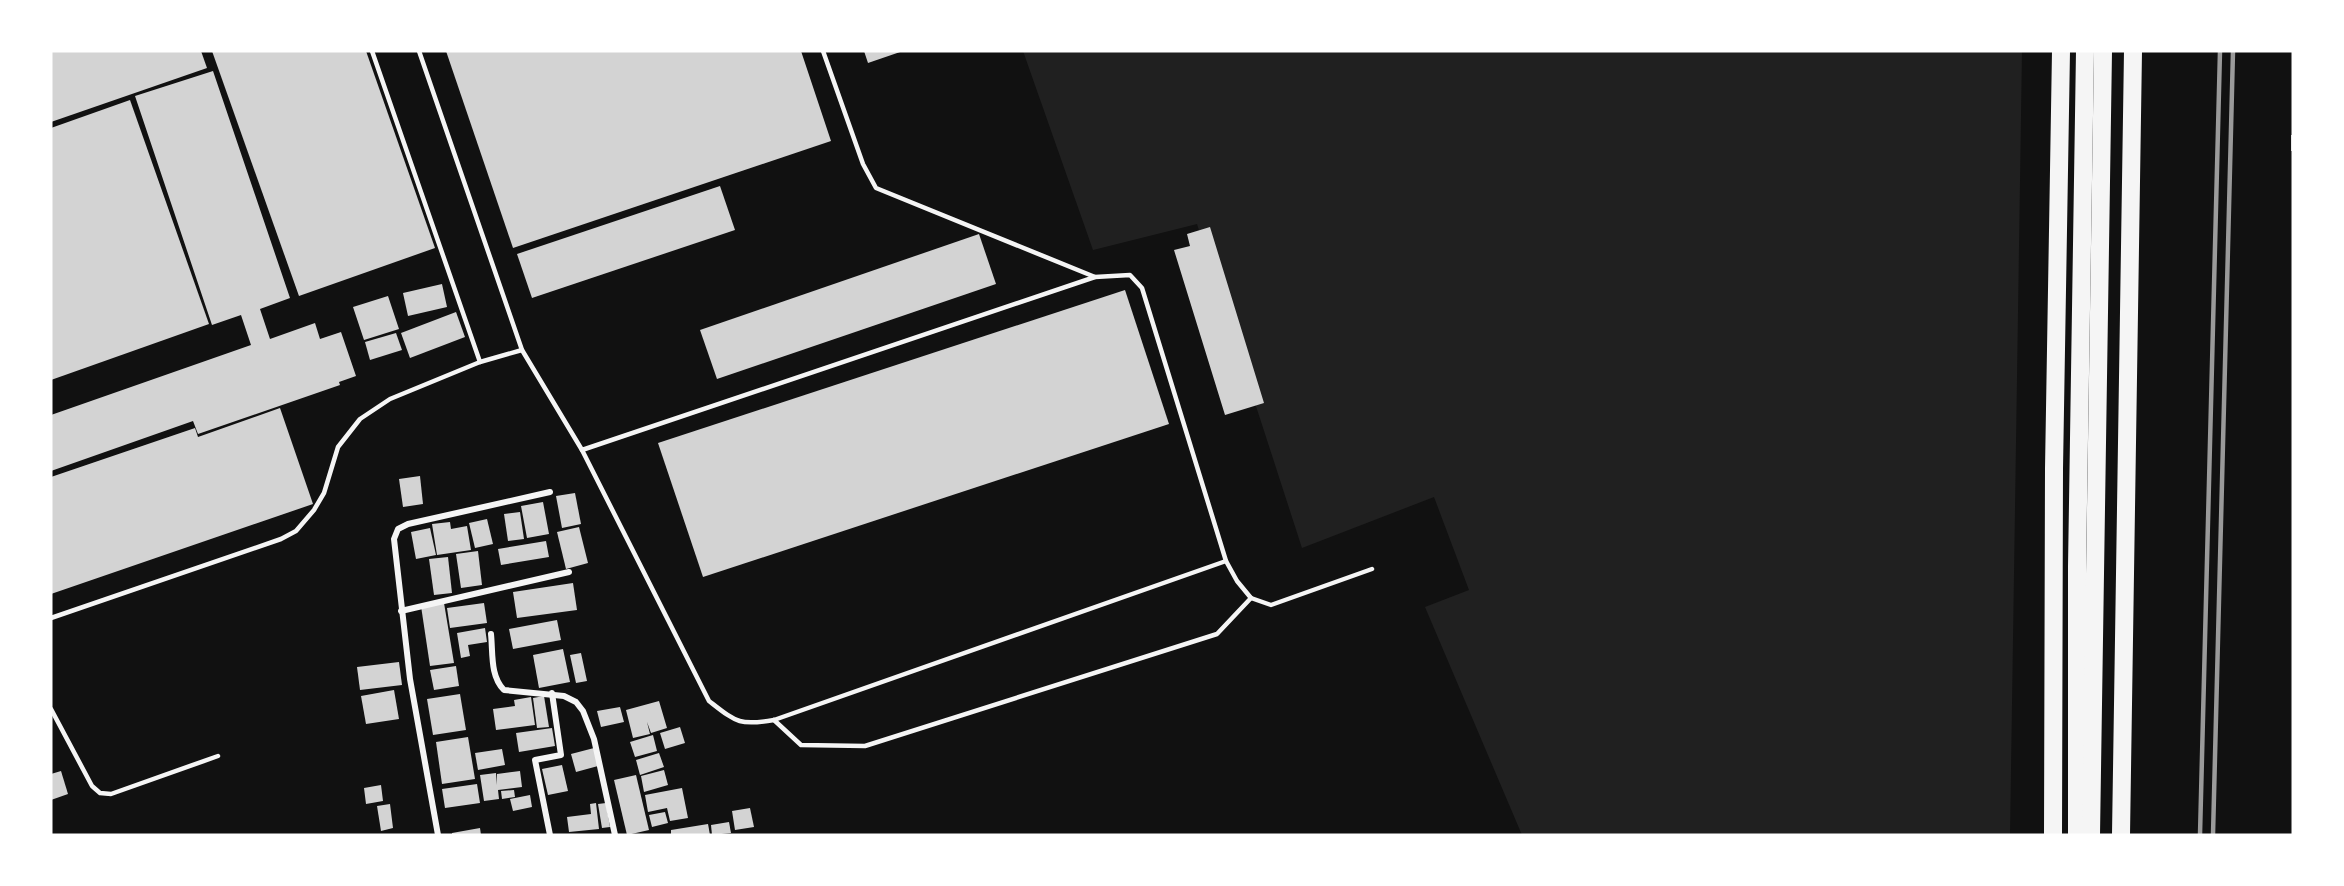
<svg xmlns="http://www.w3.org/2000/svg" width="2344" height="886" font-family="'PT Sans',sans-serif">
<rect width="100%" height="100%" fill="#111"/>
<!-- green -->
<path fill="#202020" d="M1023,51H2022L2010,835H1522L1425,607L1469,590L1434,497L1302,548L1197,224L1093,250Z"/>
<!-- building -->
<g fill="#d3d3d3">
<path d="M51,51H201L207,68L51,122Z"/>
<path d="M212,51H366L435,248L299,296Z"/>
<path d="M446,51H801L831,141L513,248Z"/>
<path d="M864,51H903L868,63Z"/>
<path d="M213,71L290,298L260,309L270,339L315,323L320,339L341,332L356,376L339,382L340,385L198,434L193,421L51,471V415L251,345L241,315L212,325L135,96Z"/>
<path d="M130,100L209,324L51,380V128Z"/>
<rect x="2291" y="135" width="2" height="16"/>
<path d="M720,186L735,230L532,298L517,254Z"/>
<path d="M1210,227L1264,403L1225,415L1174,250L1190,246L1187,234Z"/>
<path d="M979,234L996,284L717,379L700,330Z"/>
<path d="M442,284L447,307L408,316L403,293Z"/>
<path d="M1125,290L1169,424L703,577L658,443Z"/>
<path d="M388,296L399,329L364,340L353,307Z"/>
<path d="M456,312L465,337L410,358L401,333Z"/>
<path d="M396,333L402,350L370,360L365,342Z"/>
<path d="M280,408L313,504L51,594V477L195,428L198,437Z"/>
<path d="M420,476L423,504L403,507L399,479Z"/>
<path d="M575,493L581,524L562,528L556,496Z"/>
<path d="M543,502L549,534L527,538L521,506Z"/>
<path d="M520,512L524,539L508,541L504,514Z"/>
<path d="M487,519L493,544L475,548L469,523Z"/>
<path d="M450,522L451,529L467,526L471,550L437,555L432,524Z"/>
<path d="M579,527L588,563L566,569L557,532Z"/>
<path d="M430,528L436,555L416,559L411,532Z"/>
<path d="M546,541L549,557L501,565L498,549Z"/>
<path d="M478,551L482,585L461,588L456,554Z"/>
<path d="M448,557L452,593L434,595L429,559Z"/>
<path d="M573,583L577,610L517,618L513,592Z"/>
<path d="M444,603L454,663L430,666L421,606Z"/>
<path d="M484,603L487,623L450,628L447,608Z"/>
<path d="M557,620L561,640L513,649L509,629Z"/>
<path d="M485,628L487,642L468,645L470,656L461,658L457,633Z"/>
<path d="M563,649L570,682L539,688L533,655Z"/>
<path d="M581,653L587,681L576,683L570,655Z"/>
<path d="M399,662L402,685L360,690L357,667Z"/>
<path d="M456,666L459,686L434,690L430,670Z"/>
<path d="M394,690L399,719L366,724L361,696Z"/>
<path d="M460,694L466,730L433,735L427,699Z"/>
<path d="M544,696L549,727L537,728L533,698Z"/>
<path d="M531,697L535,725L496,730L493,709L515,706L514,700Z"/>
<path d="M659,701L667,728L651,733L647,722L650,734L633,738L626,710Z"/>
<path d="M620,707L624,722L601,727L597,711Z"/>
<path d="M680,727L685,743L665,749L660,733Z"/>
<path d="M552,728L555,746L519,752L516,733Z"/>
<path d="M653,735L657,751L635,757L630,742Z"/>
<path d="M468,737L475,779L442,784L436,742Z"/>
<path d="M594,748L598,766L576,772L571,754Z"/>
<path d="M502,749L505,765L478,770L475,753Z"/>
<path d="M659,753L664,767L640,775L636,760Z"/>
<path d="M562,765L568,791L548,795L542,769Z"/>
<path d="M664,770L668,785L644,792L641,776Z"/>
<path d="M61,771L68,794L51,800V774Z"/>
<path d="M520,771L522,787L498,790L499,799L484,801L480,775L496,773L497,785V774Z"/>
<path d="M636,775L649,830L627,835L614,780Z"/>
<path d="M477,784L480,803L445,808L442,789Z"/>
<path d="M381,785L383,801L366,804L364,788Z"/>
<path d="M682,788L688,818L670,821L667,808L648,812L645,795Z"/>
<path d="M514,790L515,797L502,799L501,791Z"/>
<path d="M530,795L532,807L513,811L510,799Z"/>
<path d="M596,803L599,829L569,832L567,817L591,814L590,804Z"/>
<path d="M606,803L610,827L602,828L598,804Z"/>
<path d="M390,804L393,828L381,831L377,806Z"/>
<path d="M750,808L754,827L735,830L732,811Z"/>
<path d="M665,812L668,823L652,827L649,815Z"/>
<path d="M729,822L731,833L712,835L711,825Z"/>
<path d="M708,824L710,835H671V830Z"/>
<path d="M480,828L481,835H452V833Z"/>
</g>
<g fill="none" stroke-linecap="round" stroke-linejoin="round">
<!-- service -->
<g stroke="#f5f5f5" stroke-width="4.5">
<path d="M372,51L480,362"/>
<path d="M419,51L522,350L582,450L709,701C736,722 739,726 774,720L1226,561"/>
<path d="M823,51L863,164L876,188L1095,277"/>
<path d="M582,450L1095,277L1130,275L1142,288L1226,561L1237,581L1251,598L1271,605L1372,569"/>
<path d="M51,618L281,539L296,531L314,510L324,493L338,447L360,419L390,399L480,362L522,350"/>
<path d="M51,709L92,786L100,793L111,794L218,756"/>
<path d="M774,720L801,745L865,746L1217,634L1251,598"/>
</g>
<!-- minor -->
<g stroke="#f5f5f5" stroke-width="6">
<path d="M401,611L569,572"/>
<path d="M491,634C493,653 490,676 504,690L564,696L576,702L583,711L594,739L615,835"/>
<path d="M438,835L410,679L394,539L398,529L408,524L550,492"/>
<path d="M550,835L535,760L561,755L552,693"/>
</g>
<!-- motorway -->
<g stroke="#f5f5f5" stroke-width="18">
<path d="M2053,835L2054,469L2061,51"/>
<path d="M2077,835V567L2085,51"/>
<path d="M2091,835L2103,51"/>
<path d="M2121,835L2133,51"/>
</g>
<!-- rail -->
<g stroke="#9a9a9a" stroke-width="4.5">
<path d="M2200,835L2220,51"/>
<path d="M2213,835L2233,51"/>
</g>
</g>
<!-- border -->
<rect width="2344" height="886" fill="none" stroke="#ffffff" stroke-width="105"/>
</svg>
